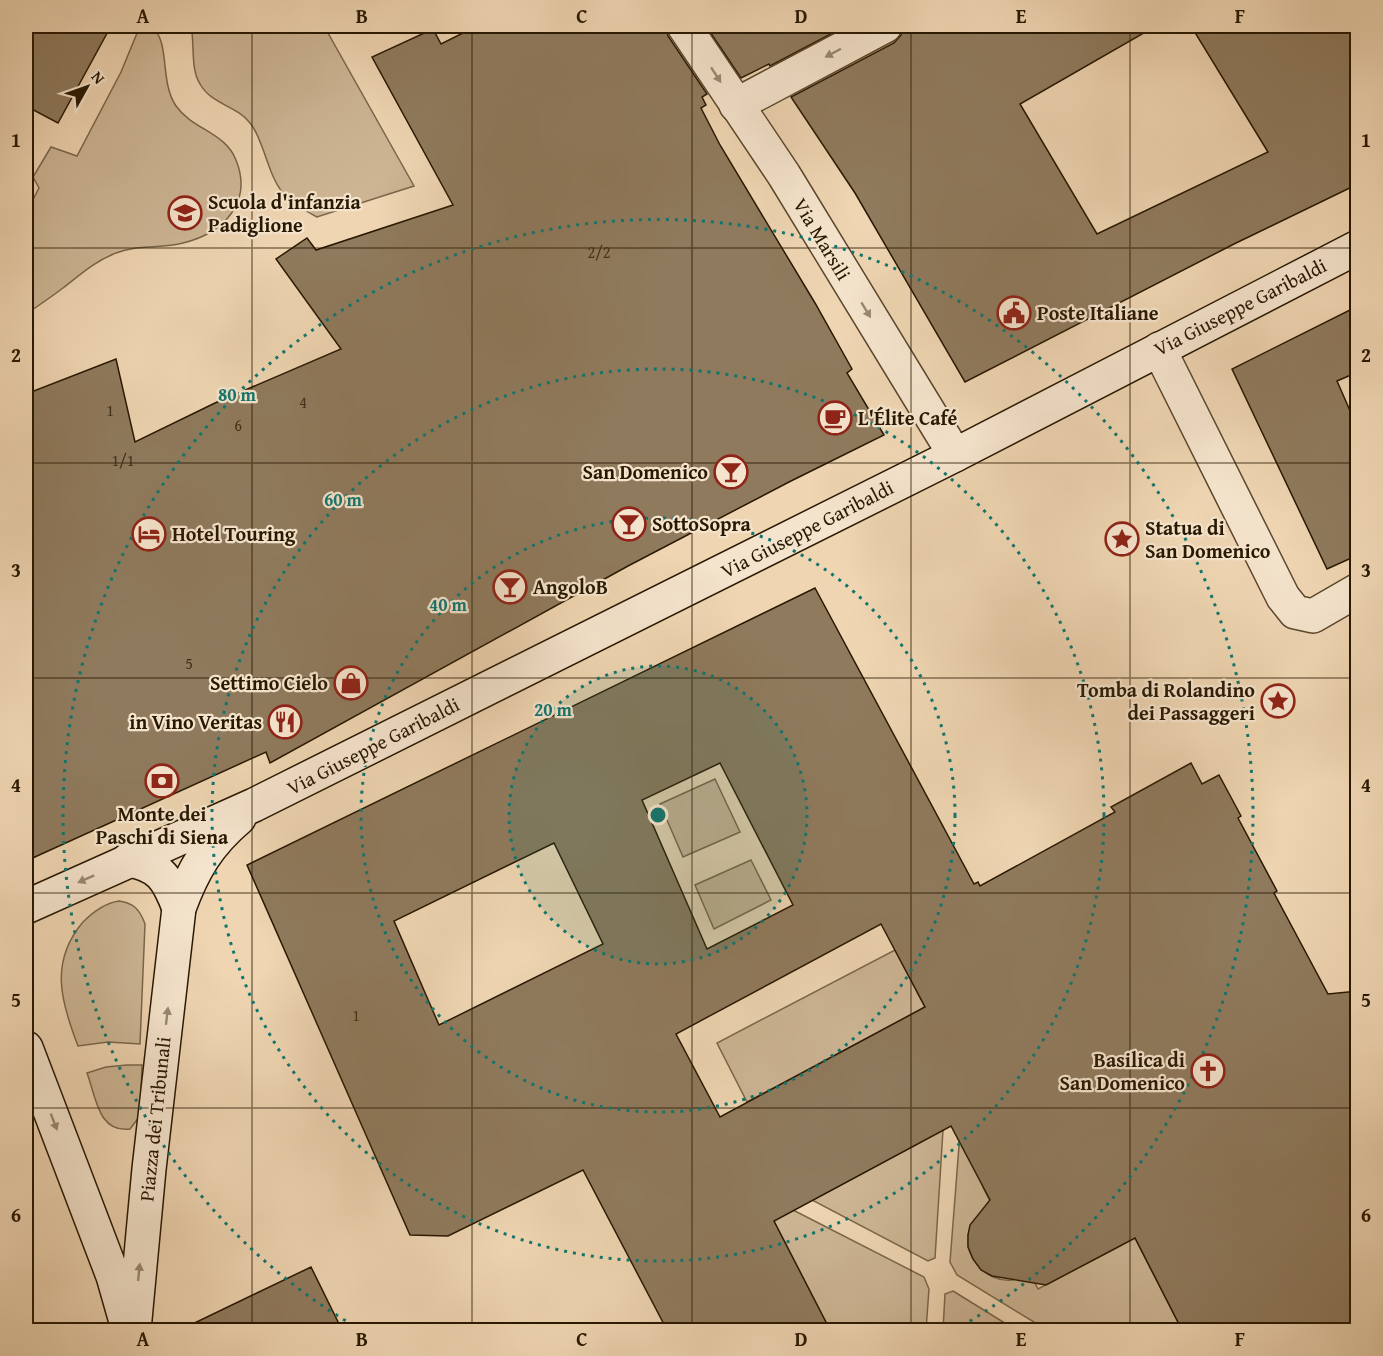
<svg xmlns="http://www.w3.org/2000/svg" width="1383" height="1356" font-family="'Gentium Book Plus',serif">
<rect width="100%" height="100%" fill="#efd5b2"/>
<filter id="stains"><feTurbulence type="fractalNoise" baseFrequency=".00333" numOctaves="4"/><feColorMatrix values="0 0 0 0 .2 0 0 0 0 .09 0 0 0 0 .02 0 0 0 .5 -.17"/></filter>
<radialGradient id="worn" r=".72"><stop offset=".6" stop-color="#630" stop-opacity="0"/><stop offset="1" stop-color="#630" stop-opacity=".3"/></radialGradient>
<!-- green -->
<g fill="#cdb594" stroke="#7a664a" stroke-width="1.5">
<path d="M140,26H151C171,41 159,81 176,106C193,130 225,132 236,160C253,202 224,233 183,243C161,249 138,244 116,253C95,261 80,275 63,288C51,297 38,306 26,314V213L39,188L33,177L51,147L77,156L121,72Z"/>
<path d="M191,26H324L414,186L317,217C281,198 277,190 264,152C260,142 257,131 250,123C236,105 212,105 200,84C190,68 195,44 191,26Z"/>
<path d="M715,779L740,832L683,857L660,804Z"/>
<path d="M751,860L771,900L714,929L695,885Z"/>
<path d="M119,901C134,903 140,910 145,924L140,1044L108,1042L78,1046C61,1002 49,962 83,922C93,912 105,903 119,901Z"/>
<path d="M895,950L925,1007L747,1102L717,1043Z"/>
<path d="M127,1065H142L140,1116L130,1129C98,1133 96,1097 87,1073L106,1067Z"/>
<path d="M961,1120L1049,1154L983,1187L992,1205C985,1211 973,1219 970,1228C960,1254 985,1283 1012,1280C1018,1279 1024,1274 1029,1272L1038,1289L1122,1245L1133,1234L1181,1328L1176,1330H1047L957,1275L950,1262Z"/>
<path d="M943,1130L935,1258L928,1261L812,1200Z"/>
<path d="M793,1210L924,1277L929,1289L926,1330H830L773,1220Z"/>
<path d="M953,1291L1016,1330H943L945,1294Z"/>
</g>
<!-- building -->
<g fill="#8f7a5d" stroke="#281801" stroke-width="1.5" fill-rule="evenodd">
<path d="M26,26H111L58,123L26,106Z"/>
<path d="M477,26H666L668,36L707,94L702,97L706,105L701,108L720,145L815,303L852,369L847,373L884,435L789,482L628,566L270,763L266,752L26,861V394L116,359L135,442L215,403L341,349L276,259L307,238L316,250L453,205L372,57L433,29L441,44Z"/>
<path d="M706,26H846L770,66L769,64L741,78Z"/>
<path d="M904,26H1156L1020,104L1097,234L1268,152L1191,26H1344L1358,46V184L1234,244L965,382L855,193L791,97L894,43L901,35Z"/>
<path d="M1358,306V372L1337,381L1358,429V555L1327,569L1232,369Z"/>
<path d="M815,588L974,884L978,882L980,886L1115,812L1111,807L1191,763L1202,784L1219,775L1241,816L1238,818L1277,891L1274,893L1328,994L1358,991V1330H1182L1135,1238L1046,1285L992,1276L981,1270L973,1259L968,1247V1235L970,1225L990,1200L951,1126L774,1221L830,1330H667L583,1170L448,1236L410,1235L247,865ZM720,763L793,905L707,949L642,800ZM554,843L603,944L439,1025L394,921ZM881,924L925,1007L720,1117L676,1034Z"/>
<path d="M311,1267L342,1330H180Z"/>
</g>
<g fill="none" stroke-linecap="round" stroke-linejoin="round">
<defs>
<g id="street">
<path d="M684,26L784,175L955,455"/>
<path d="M736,105L885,26"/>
<path d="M1159,349L1283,597L1295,612L1313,616L1358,590"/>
</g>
<g id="secondary">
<path d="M128,860C160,865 168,879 179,908"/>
<path d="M26,907L254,805L955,455L1358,247"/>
<path d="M26,1048L113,1276L127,1325"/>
<path d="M134,1330L149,1169L179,908C193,870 208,844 239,818"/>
</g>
</defs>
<!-- street casing -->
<use href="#street" stroke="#5a472d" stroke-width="36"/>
<!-- secondary casing -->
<use href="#secondary" stroke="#281801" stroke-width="36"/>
<!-- street -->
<use href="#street" stroke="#f5e4cd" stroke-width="33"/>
<!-- secondary -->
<use href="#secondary" stroke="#f5e4cd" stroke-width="33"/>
</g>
<!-- one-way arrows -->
<defs><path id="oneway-solid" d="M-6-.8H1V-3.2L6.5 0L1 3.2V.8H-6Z" transform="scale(1.5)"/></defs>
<g fill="#998871">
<use href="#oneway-solid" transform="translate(833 53) rotate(152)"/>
<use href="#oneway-solid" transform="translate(716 75) rotate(57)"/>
<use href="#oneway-solid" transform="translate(866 310) rotate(59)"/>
<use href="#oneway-solid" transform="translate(86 879) rotate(156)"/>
<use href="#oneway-solid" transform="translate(167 1016) rotate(-83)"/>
<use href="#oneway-solid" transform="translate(54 1122) rotate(69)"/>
<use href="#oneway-solid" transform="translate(139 1272) rotate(-84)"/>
</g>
<!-- grid -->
<path fill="none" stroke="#281801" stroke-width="1.5" stroke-opacity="0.55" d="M252,26V1330M472,26V1330M692,26V1330M911,26V1330M1130,26V1330M26,248H1358M26,463H1358M26,678H1358M26,893H1358M26,1108H1358"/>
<!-- distance rings -->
<circle cx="658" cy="815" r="149" fill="#0f766e" fill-opacity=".12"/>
<g fill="none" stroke="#0f766e" stroke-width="3" stroke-dasharray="3 6">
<circle cx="658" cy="815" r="149"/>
<circle cx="658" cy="815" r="297"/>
<circle cx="658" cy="815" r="446"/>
<path d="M361 1330A595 595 0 1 1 955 1330"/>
</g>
<!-- icons -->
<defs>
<symbol id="school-ring" viewBox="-11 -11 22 22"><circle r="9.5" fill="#f5e4cd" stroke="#8f2418" stroke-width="1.5"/><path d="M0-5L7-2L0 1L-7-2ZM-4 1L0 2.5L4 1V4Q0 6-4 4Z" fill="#8f2418"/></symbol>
<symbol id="civic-ring" viewBox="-11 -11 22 22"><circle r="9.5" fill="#f5e4cd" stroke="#8f2418" stroke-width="1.5"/><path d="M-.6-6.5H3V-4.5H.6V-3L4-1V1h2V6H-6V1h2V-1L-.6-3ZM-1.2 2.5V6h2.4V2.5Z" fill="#8f2418"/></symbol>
<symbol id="cafe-ring" viewBox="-11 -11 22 22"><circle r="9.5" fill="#f5e4cd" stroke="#8f2418" stroke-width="1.5"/><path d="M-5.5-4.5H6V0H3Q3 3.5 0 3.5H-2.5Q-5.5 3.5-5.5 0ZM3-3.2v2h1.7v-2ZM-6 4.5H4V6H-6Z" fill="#8f2418"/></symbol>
<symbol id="bar-ring" viewBox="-11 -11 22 22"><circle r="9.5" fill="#f5e4cd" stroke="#8f2418" stroke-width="1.5"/><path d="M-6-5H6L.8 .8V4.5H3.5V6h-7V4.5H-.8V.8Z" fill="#8f2418"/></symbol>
<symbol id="hotel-ring" viewBox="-11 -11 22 22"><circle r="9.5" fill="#f5e4cd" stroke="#8f2418" stroke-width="1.5"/><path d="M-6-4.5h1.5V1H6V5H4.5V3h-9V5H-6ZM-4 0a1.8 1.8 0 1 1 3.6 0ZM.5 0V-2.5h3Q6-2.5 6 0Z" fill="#8f2418"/></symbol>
<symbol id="sight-ring" viewBox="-11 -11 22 22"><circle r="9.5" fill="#f5e4cd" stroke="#8f2418" stroke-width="1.5"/><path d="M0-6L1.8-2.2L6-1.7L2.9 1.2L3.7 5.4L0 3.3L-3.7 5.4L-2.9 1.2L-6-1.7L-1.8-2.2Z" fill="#8f2418"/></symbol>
<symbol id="shop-ring" viewBox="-11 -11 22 22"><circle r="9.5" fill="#f5e4cd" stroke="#8f2418" stroke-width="1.5"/><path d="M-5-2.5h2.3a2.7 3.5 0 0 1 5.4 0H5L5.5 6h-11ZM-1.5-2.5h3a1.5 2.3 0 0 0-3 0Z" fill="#8f2418"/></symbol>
<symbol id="restaurant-ring" viewBox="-11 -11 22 22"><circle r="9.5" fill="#f5e4cd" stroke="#8f2418" stroke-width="1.5"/><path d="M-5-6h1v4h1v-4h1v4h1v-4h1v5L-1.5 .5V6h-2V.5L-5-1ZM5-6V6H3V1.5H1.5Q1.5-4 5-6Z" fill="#8f2418"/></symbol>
<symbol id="bank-ring" viewBox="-11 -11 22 22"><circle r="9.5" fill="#f5e4cd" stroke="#8f2418" stroke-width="1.5"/><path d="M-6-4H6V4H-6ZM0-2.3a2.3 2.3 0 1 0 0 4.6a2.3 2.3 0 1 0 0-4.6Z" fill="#8f2418"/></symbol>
<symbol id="church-ring" viewBox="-11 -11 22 22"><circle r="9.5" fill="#f5e4cd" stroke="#8f2418" stroke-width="1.5"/><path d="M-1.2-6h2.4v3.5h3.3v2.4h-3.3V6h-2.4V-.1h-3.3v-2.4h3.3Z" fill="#8f2418"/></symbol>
</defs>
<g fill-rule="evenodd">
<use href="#school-ring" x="166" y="194" width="38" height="38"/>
<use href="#civic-ring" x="995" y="294" width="38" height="38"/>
<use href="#cafe-ring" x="816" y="399" width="38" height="38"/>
<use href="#bar-ring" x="712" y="453" width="38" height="38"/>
<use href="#bar-ring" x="610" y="505" width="38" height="38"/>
<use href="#hotel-ring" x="130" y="515" width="38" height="38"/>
<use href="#sight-ring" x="1103" y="520" width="38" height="38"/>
<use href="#bar-ring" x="491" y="568" width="38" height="38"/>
<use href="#shop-ring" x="332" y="664" width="38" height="38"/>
<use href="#sight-ring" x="1259" y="682" width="38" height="38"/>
<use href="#restaurant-ring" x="266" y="703" width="38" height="38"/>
<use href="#bank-ring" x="143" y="762" width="38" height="38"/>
<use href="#church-ring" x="1189" y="1052" width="38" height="38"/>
</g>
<g text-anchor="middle" stroke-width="4.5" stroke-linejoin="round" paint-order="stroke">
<!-- number labels -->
<g font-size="16" fill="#423018">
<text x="599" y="258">2/2</text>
<text x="303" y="408">4</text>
<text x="110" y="416">1</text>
<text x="238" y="431">6</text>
<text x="123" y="466">1/1</text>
<text x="189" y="669">5</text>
<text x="356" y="1021">1</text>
</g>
<!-- poi labels -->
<g font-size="20" font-weight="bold" fill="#281801" stroke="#f5e4cd" text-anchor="start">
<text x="208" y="209">Scuola d'infanzia<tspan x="208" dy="23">Padiglione</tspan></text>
<text x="1037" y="320">Poste Italiane</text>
<text x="858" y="425">L'Élite Café</text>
<text x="708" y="479" text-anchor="end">San Domenico</text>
<text x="652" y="531">SottoSopra</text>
<text x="1145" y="535">Statua di<tspan x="1145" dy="23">San Domenico</tspan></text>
<text x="172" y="541">Hotel Touring</text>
<text x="533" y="594">AngoloB</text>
<text x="328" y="690" text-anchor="end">Settimo Cielo</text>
<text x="1255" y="697" text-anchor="end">Tomba di Rolandino<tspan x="1255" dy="23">dei Passaggeri</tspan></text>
<text x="262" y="729" text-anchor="end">in Vino Veritas</text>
<text x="162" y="821" text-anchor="middle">Monte dei<tspan x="162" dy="23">Paschi di Siena</tspan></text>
<text x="1185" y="1067" text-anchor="end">Basilica di<tspan x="1185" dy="23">San Domenico</tspan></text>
</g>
<!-- street labels -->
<g font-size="20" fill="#281801" stroke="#f5e4cd">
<text transform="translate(822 239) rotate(59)" y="7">Via Marsili</text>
<text transform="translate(1240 307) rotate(-27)" y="7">Via Giuseppe Garibaldi</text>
<text transform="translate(807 529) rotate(-27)" y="7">Via Giuseppe Garibaldi</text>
<text transform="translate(373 746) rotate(-27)" y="7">Via Giuseppe Garibaldi</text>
<text transform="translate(155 1119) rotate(-84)" y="7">Piazza dei Tribunali</text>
</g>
</g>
<circle cx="658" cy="815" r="9" fill="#0f766e" stroke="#f5e4cd" stroke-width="3"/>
<g font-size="18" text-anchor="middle" font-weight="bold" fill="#0f766e" stroke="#f5e4cd" stroke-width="4.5" stroke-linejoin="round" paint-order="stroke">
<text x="237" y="401">80 m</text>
<text x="343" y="506">60 m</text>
<text x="448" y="611">40 m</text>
<text x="553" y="716">20 m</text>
</g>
<!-- margin -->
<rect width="1383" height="1356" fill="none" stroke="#efd5b2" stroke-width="66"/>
<!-- north arrow -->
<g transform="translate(87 87) rotate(50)" stroke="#f5e4cd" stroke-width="4.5" paint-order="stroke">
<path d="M0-4.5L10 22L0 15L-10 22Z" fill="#281801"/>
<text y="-9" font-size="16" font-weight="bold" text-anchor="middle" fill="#281801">N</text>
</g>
<rect x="33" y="33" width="1317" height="1290" fill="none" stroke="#281801" stroke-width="2"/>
<g font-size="20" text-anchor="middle" font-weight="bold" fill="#281801">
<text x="143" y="23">A</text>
<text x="362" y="23">B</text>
<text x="582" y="23">C</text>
<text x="801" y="23">D</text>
<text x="1021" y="23">E</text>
<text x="1240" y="23">F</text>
<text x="16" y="147">1</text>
<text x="1366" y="147">1</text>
<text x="16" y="362">2</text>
<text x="1366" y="362">2</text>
<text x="16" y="577">3</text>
<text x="1366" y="577">3</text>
<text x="16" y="792">4</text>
<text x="1366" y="792">4</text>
<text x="16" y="1007">5</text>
<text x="1366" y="1007">5</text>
<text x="16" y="1222">6</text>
<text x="1366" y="1222">6</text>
<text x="143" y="1346">A</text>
<text x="362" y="1346">B</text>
<text x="582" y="1346">C</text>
<text x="801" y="1346">D</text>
<text x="1021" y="1346">E</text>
<text x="1240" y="1346">F</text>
</g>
<rect width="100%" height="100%" filter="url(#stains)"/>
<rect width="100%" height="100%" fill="url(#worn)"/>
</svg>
